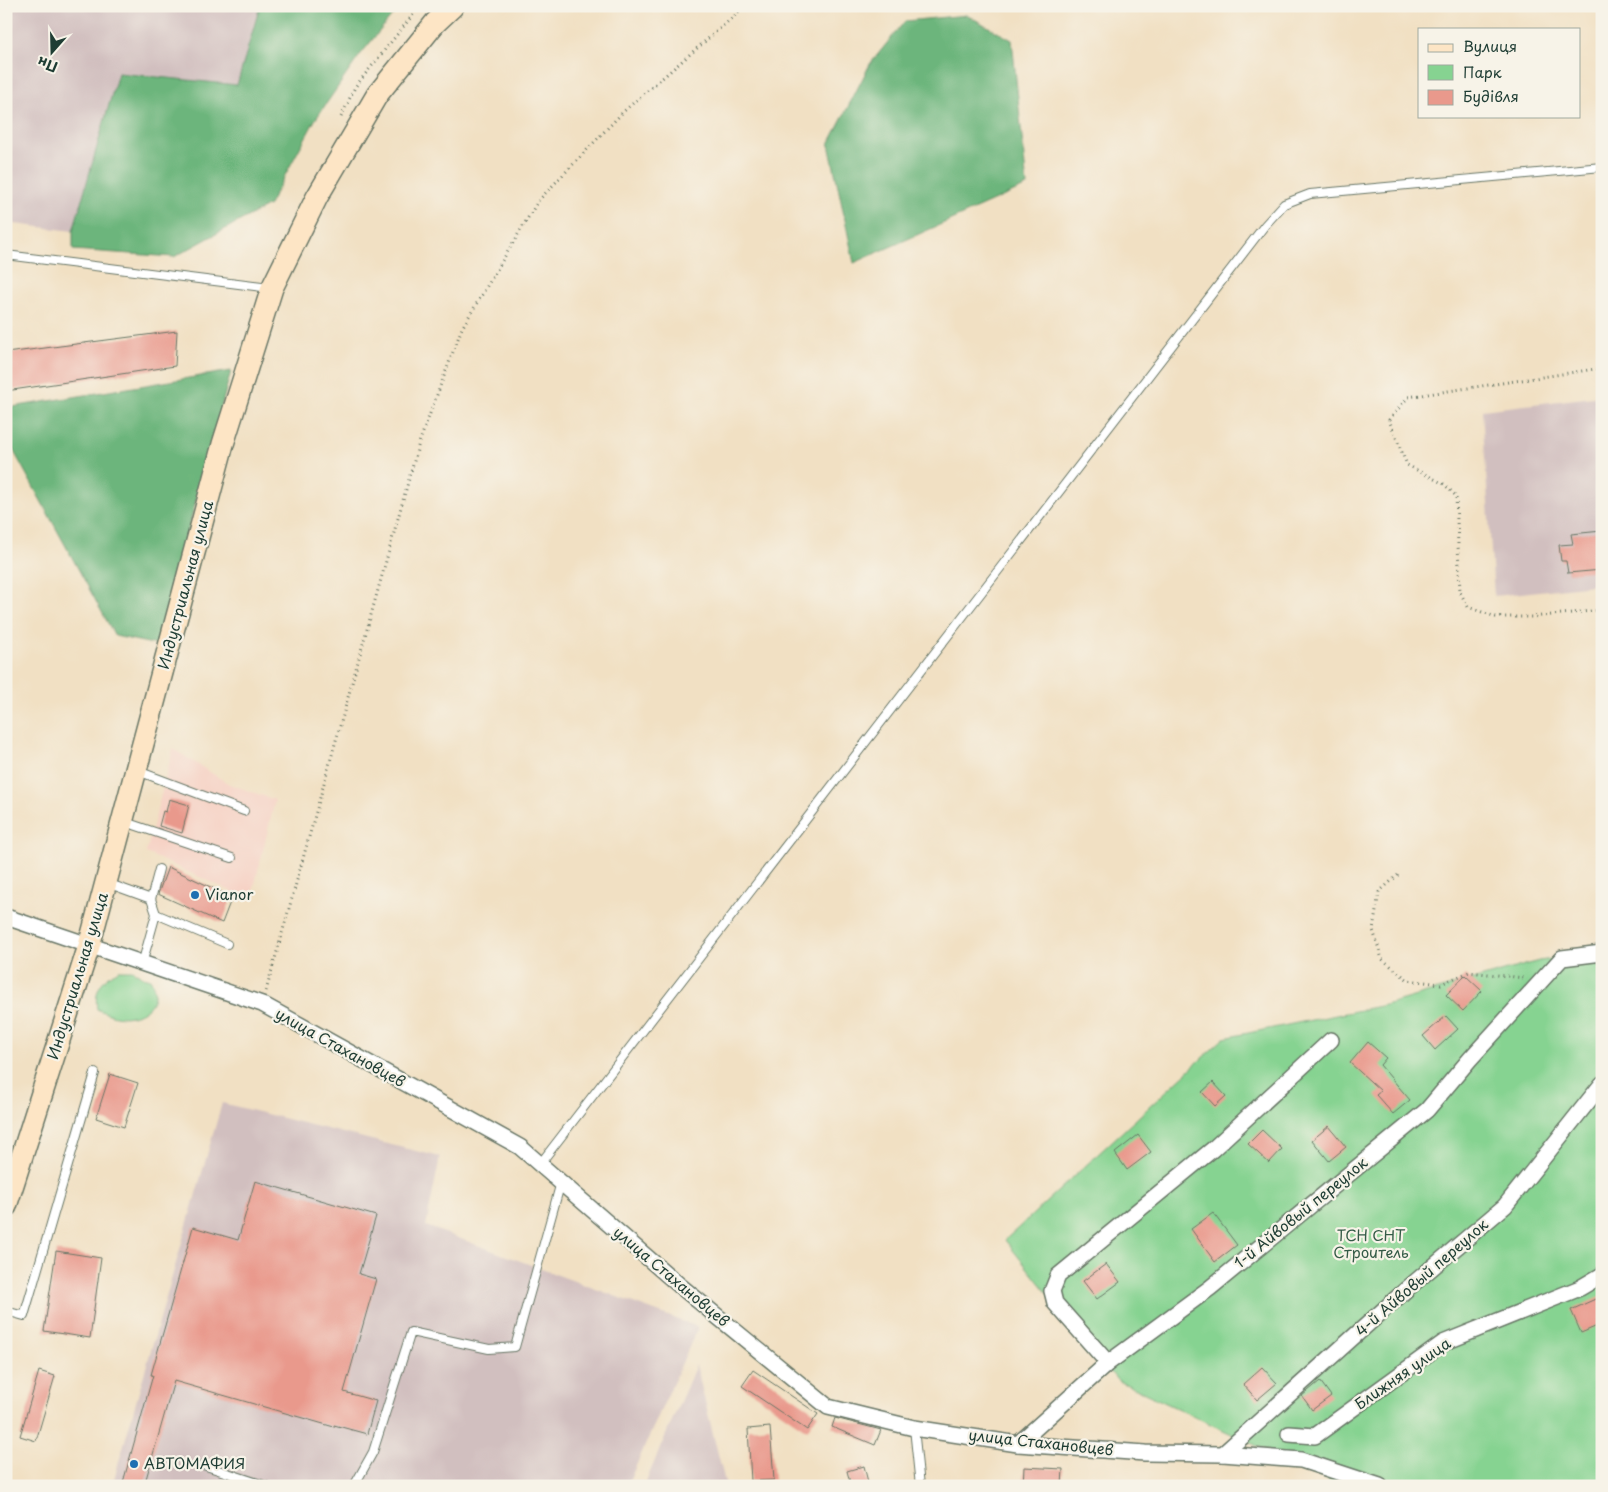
<svg xmlns="http://www.w3.org/2000/svg" width="1608" height="1492" font-family="'Playpen Sans',sans-serif">
<rect width="100%" height="100%" fill="#f7f3e8"/>
<filter id="ink" filterUnits="userSpaceOnUse"><feTurbulence type="fractalNoise" baseFrequency=".02" numOctaves="2"/><feDisplacementMap in="SourceGraphic" scale="10" xChannelSelector="R" yChannelSelector="G"/><feConvolveMatrix kernelMatrix="1 2 1 2 8 2 1 2 1" color-interpolation-filters="sRGB"/></filter>
<filter id="wash" filterUnits="userSpaceOnUse"><feTurbulence type="fractalNoise" baseFrequency=".0096" numOctaves="4" result="noise"/><feDisplacementMap in="SourceGraphic" scale="20" xChannelSelector="R" yChannelSelector="G"/><feGaussianBlur stdDeviation="1.12" result="paint"/><feColorMatrix in="noise" values="0 0 0 0 0 0 0 0 0 0 0 0 0 0 0 0 0 1.4 0 .05"/><feComposite in="paint" operator="in"/></filter>
<g filter="url(#wash)">
<rect width="100%" height="100%" fill="#f1e0c3"/>
<!-- built -->
<path fill="#f6d2c5" d="M173,749L229,784L275,800L251,900L146,853Z"/>
<!-- industrial -->
<g fill="#d1bfbf">
<path d="M6,6H260L237,86L118,74L73,231L6,223Z"/>
<path d="M1602,396V584L1494,596L1482,410Z"/>
<path d="M222,1103L440,1157L426,1226L698,1327L627,1486H112Z"/>
<path d="M696,1365L726,1486H644Z"/>
</g>
<!-- green -->
<g fill="#86d391" stroke="#528862">
<path d="M1602,952V1486H1342L1117,1380L1005,1240L1224,1038L1385,1005L1539,961Z"/>
<path d="M119,970H132L143,977L150,979C161,996 150,1013 131,1016C120,1019 107,1014 97,1009C94,989 102,979 119,970Z"/>
</g>
<!-- forest -->
<g fill="#6cb57b" stroke="#467958">
<path d="M260,6H400L360,55L315,120L269,205L174,257L73,250V231L118,73L237,85Z"/>
<path d="M967,15L1012,40L1027,186L854,263L829,144L870,64L905,21Z"/>
<path d="M231,371L157,645L115,636L6,437V408Z"/>
</g>
<g id="blocks">
<!-- building -->
<g fill="#e9998c">
<path d="M177,331L175,366L6,391V353Z"/>
<path d="M1602,531V570L1568,573L1566,561H1561L1559,545L1573,544L1571,534Z"/>
<path d="M169,799L189,805L182,833L159,826L163,811L166,812Z"/>
<path d="M168,867L232,897L222,923L158,894Z"/>
<path d="M1465,975L1482,991L1463,1011L1446,995Z"/>
<path d="M1446,1016L1458,1029L1435,1050L1423,1036Z"/>
<path d="M1368,1042L1386,1058L1380,1065L1410,1100L1393,1114L1376,1095L1381,1091L1350,1063Z"/>
<path d="M110,1074L138,1083L124,1127L96,1118Z"/>
<path d="M1213,1082L1226,1096L1215,1106L1202,1092Z"/>
<path d="M1329,1126L1346,1147L1329,1161L1312,1140Z"/>
<path d="M1262,1130L1282,1149L1269,1163L1248,1144Z"/>
<path d="M1138,1135L1151,1152L1127,1170L1115,1153Z"/>
<path d="M255,1181L376,1216L359,1274L376,1279L344,1392L376,1401L367,1434L334,1425V1427L174,1381L144,1486H122L153,1375H151L193,1227L238,1240Z"/>
<path d="M1213,1213L1237,1245L1215,1262L1191,1229Z"/>
<path d="M56,1251L101,1258L90,1338L44,1331Z"/>
<path d="M1106,1264L1120,1282L1097,1299L1083,1281Z"/>
<path d="M1602,1296V1324L1581,1333L1571,1310Z"/>
<path d="M1262,1367L1277,1383L1257,1400L1243,1384Z"/>
<path d="M753,1370L818,1414L807,1430L742,1386Z"/>
<path d="M39,1371L55,1376L36,1441L20,1436Z"/>
<path d="M1320,1381L1331,1396L1312,1410L1302,1396Z"/>
<path d="M835,1418L881,1430L875,1445L832,1427Z"/>
<path d="M770,1427L774,1480L751,1481L748,1429Z"/>
<path d="M864,1466L869,1486H851L847,1471Z"/>
<path d="M1024,1467L1063,1469L1062,1486H1023Z"/>
</g>
</g>
</g>
<g filter="url(#ink)">
<use href="#blocks" fill-opacity="0" stroke="#687666" stroke-width="1"/>
<g fill="none" stroke-linecap="round" stroke-linejoin="round">
<defs>
<g id="service">
<path d="M6,255L270,288"/>
<path d="M138,771L244,811"/>
<path d="M125,822L232,858"/>
<path d="M107,883L151,899L156,914L142,964"/>
<path d="M151,899L159,869"/>
<path d="M156,914L227,944"/>
<path d="M540,1164L1265,225L1284,204L1310,194L1602,167"/>
<path d="M6,1311L24,1316L95,1073"/>
<path d="M914,1428L920,1486"/>
<path d="M203,1465L267,1486"/>
<path d="M354,1486L373,1452L411,1332L489,1349L515,1347L561,1182"/>
</g>
<g id="minor">
<path d="M6,917L262,1004L520,1147L679,1285L828,1407L914,1428L1018,1444L1145,1453L1223,1454L1301,1460L1380,1486"/>
<path d="M1108,1363L1055,1303L1052,1291L1058,1276L1213,1149L1331,1040"/>
<path d="M1289,1434L1315,1436L1443,1343L1580,1288L1602,1275"/>
<path d="M1018,1444L1108,1363L1210,1288L1427,1110L1470,1059L1562,958L1602,953"/>
<path d="M1223,1454L1408,1288L1505,1206L1602,1084"/>
</g>
<path id="secondary" d="M6,1206L89,946L223,444L272,288L317,197L377,95L435,23L453,6"/>
</defs>
<!-- service casing -->
<use href="#service" stroke="#687666" stroke-width="10"/>
<!-- minor casing -->
<use href="#minor" stroke="#687666" stroke-width="18"/>
<!-- secondary casing -->
<use href="#secondary" stroke="#687666" stroke-width="24"/>
<!-- path -->
<g stroke="#687666" stroke-width="3" stroke-dasharray="1 4" stroke-linecap="butt">
<path d="M341,117L355,87L420,6"/>
<path d="M1602,368L1408,397L1389,420L1407,465L1444,484L1456,496L1460,592L1468,607L1496,617H1532L1602,610"/>
<path d="M1398,875L1379,892L1373,930L1382,959L1408,980L1441,984L1469,972L1525,978"/>
<path d="M266,991L419,443L462,328L538,201L624,111L746,6"/>
</g>
<!-- service -->
<use href="#service" stroke="#fff" stroke-width="8"/>
<!-- minor -->
<use href="#minor" stroke="#fff" stroke-width="15"/>
<!-- secondary -->
<use href="#secondary" stroke="#fde5c5" stroke-width="21"/>
</g>
</g>
<!-- markers -->
<g fill="#1f6fb2" stroke="#f7f3e8" stroke-width="2">
<circle cx="195" cy="895" r="5"/>
<circle cx="134" cy="1464" r="5"/>
</g>
<g text-anchor="middle" stroke-width="4.5" stroke-linejoin="round" paint-order="stroke">
<!-- street labels -->
<g font-size="15" fill="#1f3d34" stroke="#f7f3e8">
<text transform="translate(186 585) rotate(-75)" y="5">Индустриальная улица</text>
<text transform="translate(78 976) rotate(-73)" y="5">Индустриальная улица</text>
<text transform="translate(340 1048) rotate(29)" y="5">улица Стахановцев</text>
<text transform="translate(1301 1213) rotate(-39)" y="5">1-й Айвовый переулок</text>
<text transform="translate(671 1277) rotate(40)" y="5">улица Стахановцев</text>
<text transform="translate(1422 1278) rotate(-41)" y="5">4-й Айвовый переулок</text>
<text transform="translate(1403 1374) rotate(-35)" y="5">Ближняя улица</text>
<text transform="translate(1041 1443) rotate(6)" y="5">улица Стахановцев</text>
</g>
<!-- poi labels -->
<g font-size="15" fill="#1f3d34" stroke="#f7f3e8" text-anchor="start">
<text x="205" y="900">Vianor</text>
<text x="144" y="1469">АВТОМАФИЯ</text>
</g>
<!-- park labels -->
<g font-size="15" fill="#345b47" stroke="#f7f3e8">
<text x="1371" y="1241">ТСН СНТ<tspan x="1371" dy="17">Строитель</tspan></text>
</g>
</g>
<!-- margin -->
<rect width="1608" height="1492" fill="none" stroke="#f7f3e8" stroke-width="25"/>
<!-- legend -->
<rect x="1418" y="28" width="162" height="90" fill="#f7f3e8" stroke="#a1aaa0"/>
<rect x="1428" y="44" width="25" height="8" fill="#fde5c5" stroke="#a1aaa0"/>
<text x="1463" y="52" font-size="15" fill="#1f3d34">Вулиця</text>
<rect x="1428" y="65" width="25" height="15" fill="#86d391" stroke="#a1aaa0"/>
<text x="1463" y="78" font-size="15" fill="#1f3d34">Парк</text>
<rect x="1428" y="90" width="25" height="15" fill="#e9998c" stroke="#a1aaa0"/>
<text x="1463" y="102" font-size="15" fill="#1f3d34">Будівля</text>
<!-- north arrow -->
<g transform="translate(52 52) rotate(200)" stroke="#f7f3e8" stroke-width="4" paint-order="stroke">
<path d="M0-4L9 19L0 12L-9 19Z" fill="#1f3d34"/>
<text y="-8" font-size="14" font-weight="bold" text-anchor="middle" fill="#1f3d34">Пн</text>
</g>
</svg>
